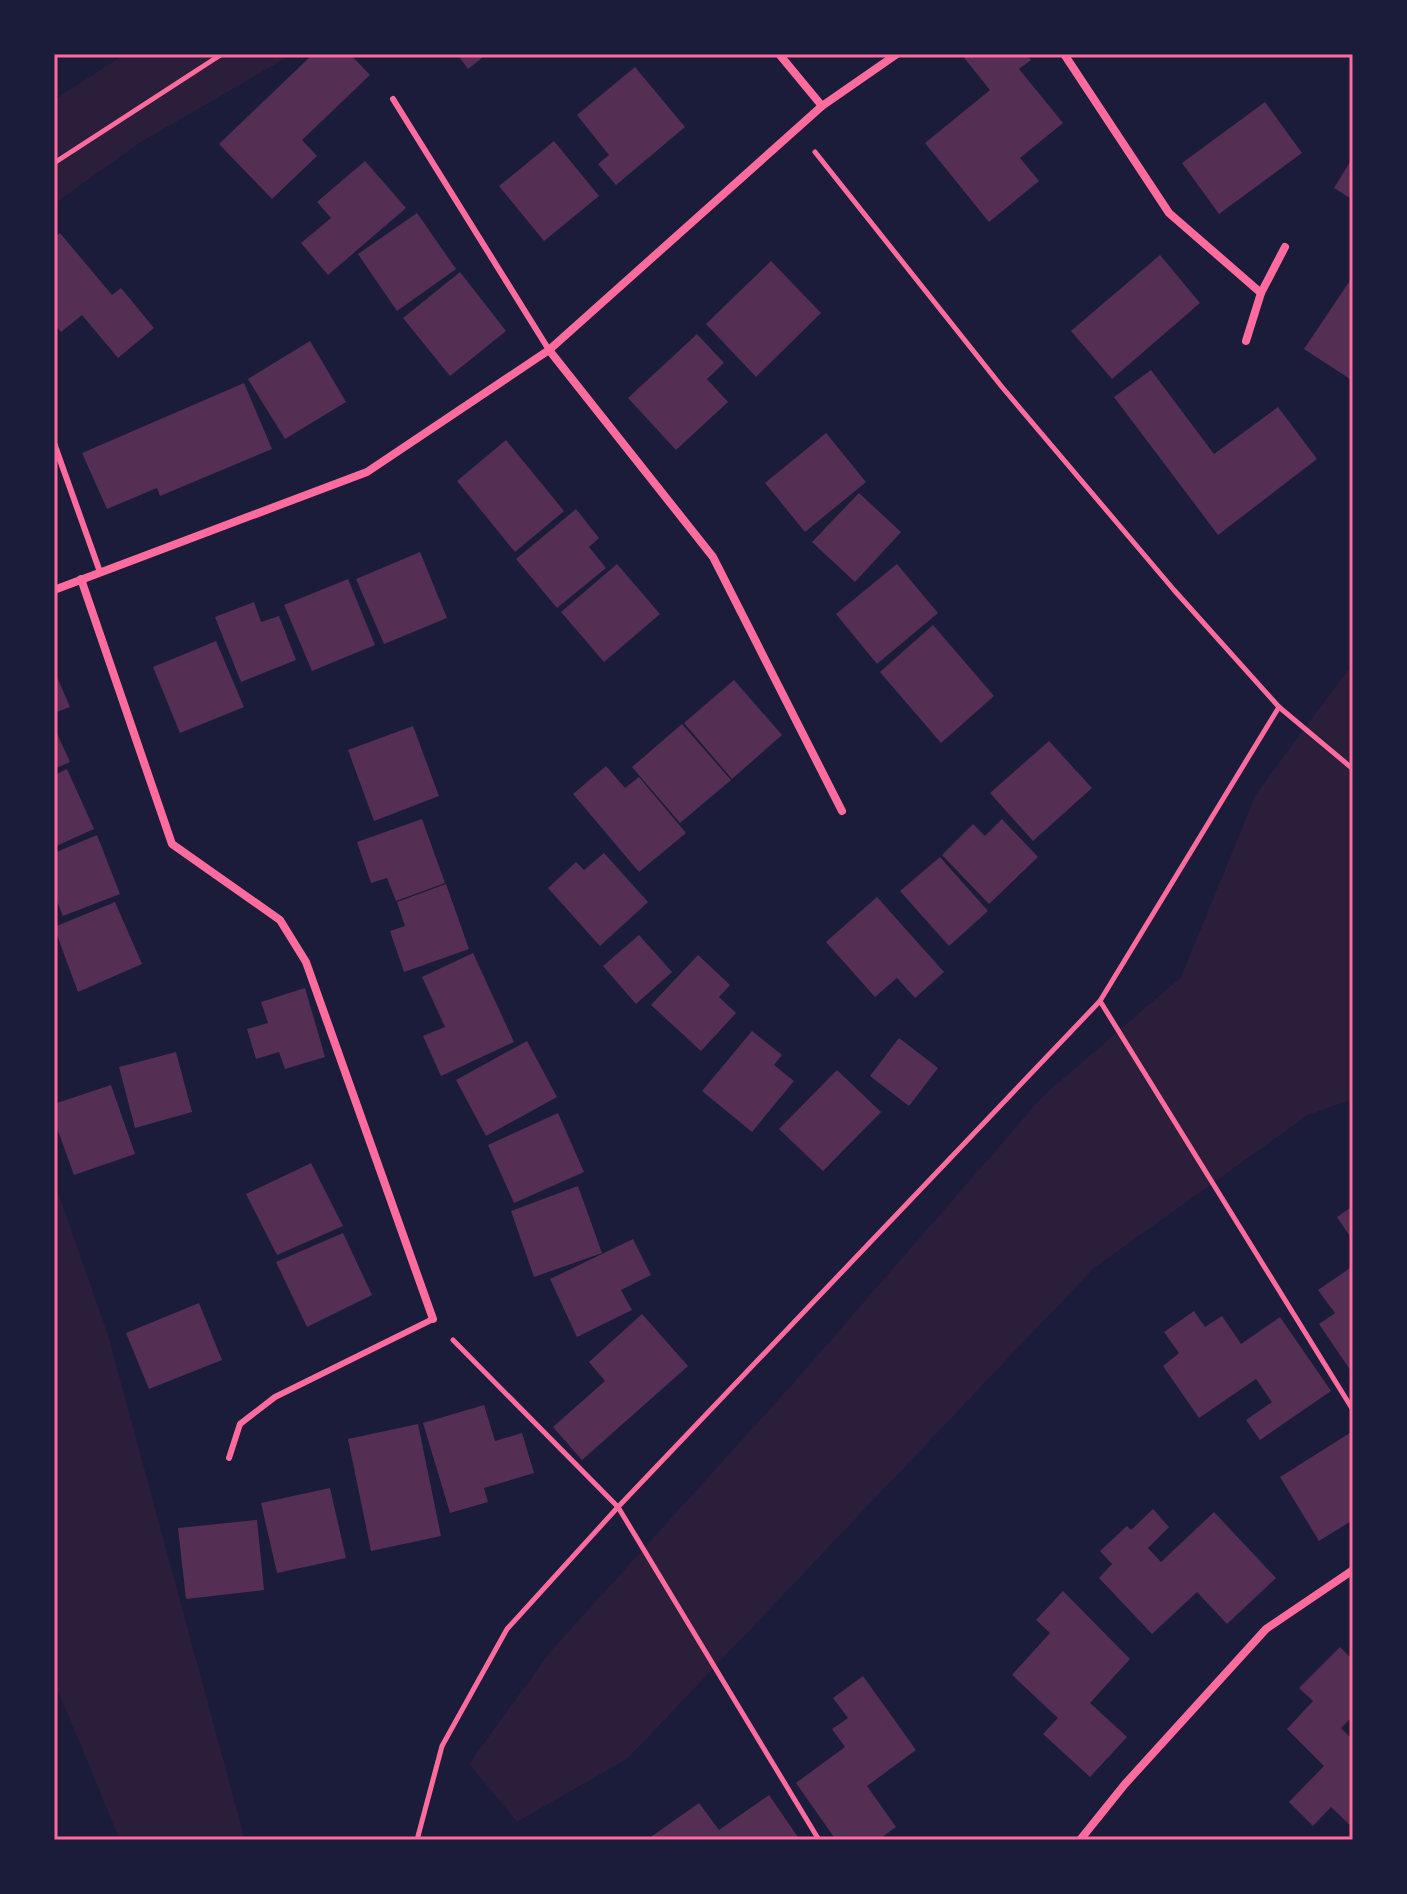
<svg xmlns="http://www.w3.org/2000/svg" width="1407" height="1894" font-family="Barlow,sans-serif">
<rect width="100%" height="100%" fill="#1b1b3a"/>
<!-- green -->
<g fill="#2a1e3b">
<path d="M125,54H293L141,142L54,204V100Z"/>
<path d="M1353,663V1099L1308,1115L1093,1269L628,1758L517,1822L469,1764L550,1652L797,1379L1043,1096L1181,977L1256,794Z"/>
<path d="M54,1181L108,1335L245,1840H120L54,1681Z"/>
</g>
<!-- building -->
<g fill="#542f53">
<path d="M313,54H350L370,75L302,140L317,156L272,199L219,144Z"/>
<path d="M457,54H487L468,69Z"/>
<path d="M961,54H1026L1031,60L1019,69L1063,123L1020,158L1039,181L989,222L925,143L990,90Z"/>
<path d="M635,67L685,127L616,185L598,164L609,155L577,115Z"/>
<path d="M1265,102L1302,153L1219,214L1182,163Z"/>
<path d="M554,141L599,196L544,241L499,186Z"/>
<path d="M1353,157V200L1334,188Z"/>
<path d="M365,161L406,208L328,275L301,243L331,218L317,202Z"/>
<path d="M417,213L456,269L397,311L358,254Z"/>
<path d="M60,233L112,295L121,288L154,328L118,358L82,315L61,332L54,323V238Z"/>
<path d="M1160,255L1200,303L1112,379L1071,331Z"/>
<path d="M771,261L821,313L756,377L706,324Z"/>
<path d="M460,272L506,331L450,376L403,318Z"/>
<path d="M1353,276V375L1350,379L1304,349Z"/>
<path d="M697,334L724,363L707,379L728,402L676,450L628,398Z"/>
<path d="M310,341L346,402L285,439L248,379Z"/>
<path d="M1151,370L1214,454L1278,407L1317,459L1218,535L1114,397Z"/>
<path d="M244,383L272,449L160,496L157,488L107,509L82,453Z"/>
<path d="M826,433L866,482L805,532L765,483Z"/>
<path d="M506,440L564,511L515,552L457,481Z"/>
<path d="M859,493L901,532L855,582L812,542Z"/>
<path d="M576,509L599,538L589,547L606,568L557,608L516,559Z"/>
<path d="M420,552L447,618L384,644L356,579Z"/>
<path d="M617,564L660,614L604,662L561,612Z"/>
<path d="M897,564L938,613L877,664L836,614Z"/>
<path d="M348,579L375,645L312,671L284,605Z"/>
<path d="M254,602L261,622L279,616L296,660L241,682L215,617Z"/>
<path d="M933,625L994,696L941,743L880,672Z"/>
<path d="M216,641L244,707L180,733L153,667Z"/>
<path d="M54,670L70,707L54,713Z"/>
<path d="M734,680L782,735L732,779L684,723Z"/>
<path d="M682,724L731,780L680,823L632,767Z"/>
<path d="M413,726L439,796L374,821L348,750Z"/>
<path d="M54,727L70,762L54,769Z"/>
<path d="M1049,741L1092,788L1033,841L990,793Z"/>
<path d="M606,766L625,788L639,777L686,833L639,872L573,794Z"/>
<path d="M67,769L94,829L54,847V775Z"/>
<path d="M422,819L445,883L396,901L387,878L371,883L357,842Z"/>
<path d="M1002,819L1038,857L989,904L942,855L973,824L985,836Z"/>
<path d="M97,835L120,894L63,916L54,894V853Z"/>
<path d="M604,853L648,902L600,946L548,888L576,862L584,870Z"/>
<path d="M940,857L988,911L949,946L900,891Z"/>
<path d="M446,884L469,949L404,972L390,931L405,926L397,902Z"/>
<path d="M877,897L944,972L915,998L897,978L875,997L826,942Z"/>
<path d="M115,902L142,964L78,992L54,927Z"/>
<path d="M639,935L672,972L636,1004L603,966Z"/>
<path d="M473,953L514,1042L441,1076L423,1036L445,1027L422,977Z"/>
<path d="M698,955L730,985L719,997L736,1013L701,1051L651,1005Z"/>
<path d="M305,988L325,1057L285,1069L279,1052L256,1059L247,1029L268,1023L261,1002Z"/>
<path d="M752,1031L782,1055L774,1065L794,1081L752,1132L702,1091Z"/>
<path d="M899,1038L938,1068L909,1106L870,1076Z"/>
<path d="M527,1041L557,1097L486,1136L456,1080Z"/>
<path d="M176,1052L192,1112L135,1128L119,1067Z"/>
<path d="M837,1070L881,1112L823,1171L779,1129Z"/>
<path d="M111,1085L135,1154L74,1175L54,1120V1104Z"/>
<path d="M558,1113L584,1172L514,1203L488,1145Z"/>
<path d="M311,1163L343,1226L277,1255L246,1194Z"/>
<path d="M578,1186L602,1253L534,1277L511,1211Z"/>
<path d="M1353,1206V1241L1337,1217Z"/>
<path d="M343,1233L372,1295L307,1327L276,1262Z"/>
<path d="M633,1239L651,1275L621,1290L632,1310L577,1337L550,1279Z"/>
<path d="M1353,1266V1374L1319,1324L1335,1313L1318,1290Z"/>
<path d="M199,1303L222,1360L149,1389L126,1333Z"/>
<path d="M1194,1311L1205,1327L1222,1316L1241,1344L1280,1317L1331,1391L1260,1440L1246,1420L1272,1402L1256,1379L1199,1418L1163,1366L1179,1353L1164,1332Z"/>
<path d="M642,1314L688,1366L582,1460L553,1427L605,1381L589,1362Z"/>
<path d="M484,1405L495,1441L522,1433L534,1473L484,1488L488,1502L450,1513L423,1423Z"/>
<path d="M418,1424L441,1536L371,1551L348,1439Z"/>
<path d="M1353,1431V1520L1319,1541L1280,1477Z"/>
<path d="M330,1488L346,1558L277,1573L261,1503Z"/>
<path d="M1153,1509L1169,1527L1148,1548L1161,1562L1214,1512L1276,1578L1227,1624L1197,1592L1152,1634L1099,1578L1112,1564L1100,1551L1127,1526L1131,1530Z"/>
<path d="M257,1520L264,1590L186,1599L178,1528Z"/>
<path d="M1063,1591L1130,1659L1090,1703L1127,1737L1090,1777L1043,1734L1058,1718L1012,1675L1050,1633L1036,1620Z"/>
<path d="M1340,1647L1353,1660V1716L1341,1728L1353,1740V1828L1331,1807L1313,1826L1289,1802L1324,1766L1287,1729L1313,1701L1299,1688Z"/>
<path d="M863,1676L916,1750L867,1786L896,1827L878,1840H836L796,1783L845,1747L832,1729L848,1718L833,1698Z"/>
<path d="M769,1795L800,1840H654L652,1836L699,1803L719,1830Z"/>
</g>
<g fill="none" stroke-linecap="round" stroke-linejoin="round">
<!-- path -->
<g stroke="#ff6b9d" stroke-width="5">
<path d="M815,152L1002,387L1174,590L1279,707L1353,769"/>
<path d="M54,163L222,54"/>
<path d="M1100,1001L1353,1410"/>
<path d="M453,1340L618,1507L819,1840"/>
<path d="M417,1840L442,1746L507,1629L618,1507L1100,1001L1279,707"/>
</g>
<!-- service -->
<g stroke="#ff6b9d" stroke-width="6">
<path d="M393,99L549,350"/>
<path d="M54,443L100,572"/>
<path d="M229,1458L240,1424L275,1397L433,1319"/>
</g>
<!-- minor -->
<g stroke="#ff6b9d" stroke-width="8">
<path d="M779,54L822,106L897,54"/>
<path d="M1064,54L1169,213L1261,293L1285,247"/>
<path d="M1246,341L1261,293"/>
<path d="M549,350L713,557L842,811"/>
<path d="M81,579L172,844L280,920L306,962L433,1319"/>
<path d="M54,590L367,472L549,350L822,106"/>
<path d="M1080,1840L1125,1784L1266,1629L1353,1570"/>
</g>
</g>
<!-- border -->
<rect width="1407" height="1894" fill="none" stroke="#1b1b3a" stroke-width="112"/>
<rect x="56" y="56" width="1295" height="1782" fill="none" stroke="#ff6b9d" stroke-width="3"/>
</svg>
